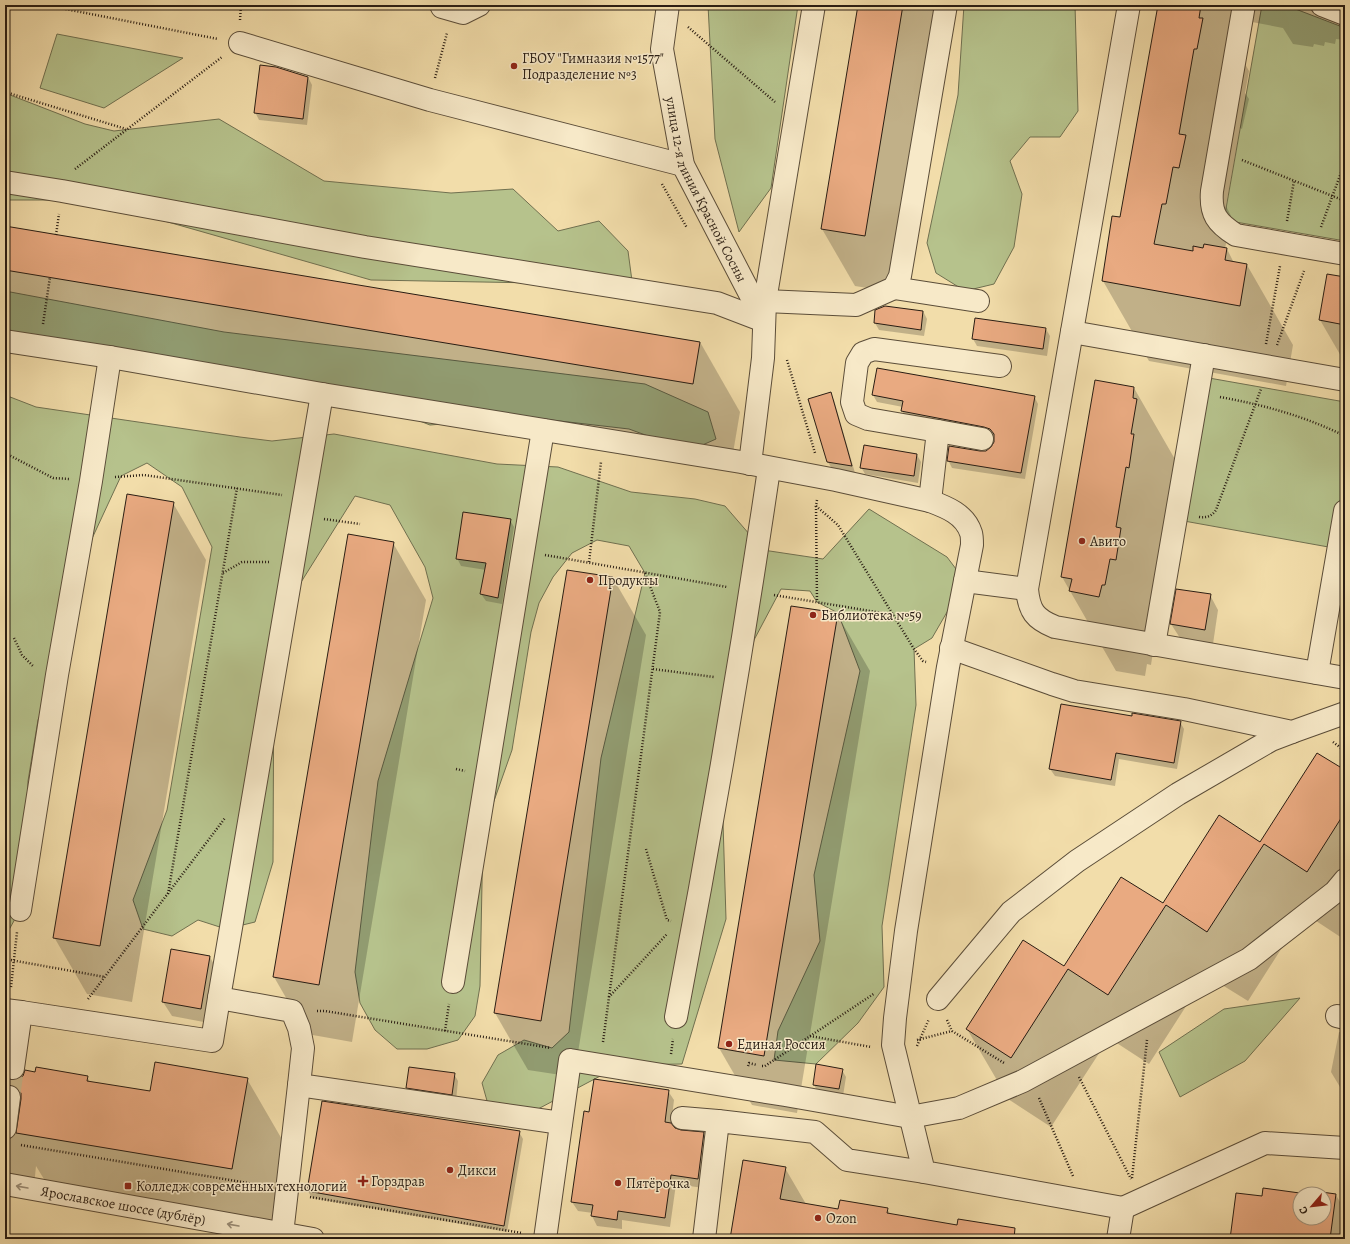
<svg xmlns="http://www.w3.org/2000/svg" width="1350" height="1244" font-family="Alegreya,serif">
<rect width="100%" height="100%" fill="#f2ddaa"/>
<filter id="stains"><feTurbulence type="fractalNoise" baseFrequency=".005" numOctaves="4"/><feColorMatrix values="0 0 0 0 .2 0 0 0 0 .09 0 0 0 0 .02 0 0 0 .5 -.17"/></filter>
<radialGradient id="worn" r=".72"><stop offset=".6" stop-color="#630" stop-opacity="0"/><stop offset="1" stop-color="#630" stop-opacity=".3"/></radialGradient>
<!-- green -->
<g fill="#b6c28c" stroke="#707050">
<path d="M708,5H798L771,188L739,232L715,139Z"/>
<path d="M964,5H1075L1078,111L1060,137H1030L1010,161L1022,194L1014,247L994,284L965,291L936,273L927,243L958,95Z"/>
<path d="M1262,5H1285L1345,28V241L1224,220Z"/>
<path d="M57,34L183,58L104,108L40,88Z"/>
<path d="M5,93L85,124L114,131L219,119L324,181L451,193L513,189L558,231L599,221L628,251L632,281L537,283L371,280L126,210L61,200H5Z"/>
<path d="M5,291L224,332L645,384L708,412L716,439L689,451L629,429L525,417L430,425L338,389L5,336Z"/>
<path d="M1209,378L1345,402V486L1334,548L1184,521Z"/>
<path d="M5,395L36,407L240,437L272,441L334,434L497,464L558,467L631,492L695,499L725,506L763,550L823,559L869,509L947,557L965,581L932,638L914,649L916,705L882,926L884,987L858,1023L816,1064L774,1060L778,1031L820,941L814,875L860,671L838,613L817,602L810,591L781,589L754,640L725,759L722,790L726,919L682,1064L621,1065L521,1118L491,1115L482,1083L498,1055L524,1040L552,1048L569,1032L601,758L645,573L629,546L597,540L572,553L553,577L539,603L531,632L512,750L483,832L480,986L475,1016L458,1040L427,1049H397L375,1030L360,1003L355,972L378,781L433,598L425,567L390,505L355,496L283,611L274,642L273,862L255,922L226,929L198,920L172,936L143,929L133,900L167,810L212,547L182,487L147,463L121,476L83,558L57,675L38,720L28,781L25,882L20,910L5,937Z"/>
<path d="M1300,998L1245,1061L1180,1097L1159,1052L1224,1009Z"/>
</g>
<!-- shadow -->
<g fill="#0003">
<path d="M859,5H945L898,293L855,286L822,229Z"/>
<path d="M1159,5H1345V40L1336,39L1335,44L1325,42L1324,46L1314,44L1313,47L1293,44L1283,28L1252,22L1245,64L1249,71L1245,93L1249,99L1242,129L1240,128L1226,206L1231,216L1225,249H1227L1234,263L1247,265L1293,345L1286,386L1149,361L1103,281L1121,218Z"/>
<path d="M308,77L312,85L307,125L259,120L255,112Z"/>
<path d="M5,227L700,342L740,412L733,453L5,332Z"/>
<path d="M1345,278V363L1320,320Z"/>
<path d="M876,311H923L927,319L924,336L879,330L875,323Z"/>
<path d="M1046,329L1050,336L1047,356L977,346L973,339Z"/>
<path d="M1134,388L1180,468L1155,638L1151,665L1147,664L1145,676L1116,671L1062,577Z"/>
<path d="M830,393L834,400L855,473L832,469L828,462Z"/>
<path d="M873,395L1034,396L1038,404L1025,479L952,468L948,460L986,452L992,448L995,442V436L989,434L906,418L902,411L903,407L877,402Z"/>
<path d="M917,455L921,462L918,483L865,474L861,467Z"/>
<path d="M173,503L206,560L132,1002L87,994L54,937Z"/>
<path d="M510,520L514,527L502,604L486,601L481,594L486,570L461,566L457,558Z"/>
<path d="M393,543L426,600L352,1042L307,1034L274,977Z"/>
<path d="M613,578L646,635L574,1077L528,1070L495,1013Z"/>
<path d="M1210,595L1218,610L1213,644L1180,638L1171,624Z"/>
<path d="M792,607L837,614L870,671L797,1113L752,1105L719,1048Z"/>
<path d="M1345,623V662L1340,653Z"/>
<path d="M1132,717L1180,722L1184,729L1177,769L1119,759L1115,786L1055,776L1050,769Z"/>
<path d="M1345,772V940L1304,913L1248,1001L1206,975L1149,1064L1109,1038L1051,1127L1008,1099L967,1029L1260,843Z"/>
<path d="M210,957L218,972L209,1023L172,1016L163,1002Z"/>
<path d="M1339,1032L1345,1033V1088L1340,1087L1331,1072Z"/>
<path d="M842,1070L846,1077L843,1096L818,1092L814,1085Z"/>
<path d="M454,1074L458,1081L456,1101L411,1095L407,1088Z"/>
<path d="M5,1076L8,1080L11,1081L87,1077L90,1082L151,1092L247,1079L287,1148L272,1239L58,1202L36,1166L33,1197L5,1192Z"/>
<path d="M668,1091L674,1100L671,1125L674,1129L680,1131L703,1133L709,1143L703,1188L676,1184L670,1227L622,1220V1229L597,1226L592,1216L593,1213L578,1211L572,1202L590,1113Z"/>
<path d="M323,1102L519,1132L523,1139L507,1232L312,1198L308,1191Z"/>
<path d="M785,1168L806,1204L839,1210L887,1209L891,1215L1037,1239H731Z"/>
<path d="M1315,1192L1336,1195L1345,1211V1239H1231L1263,1197L1300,1194V1218H1324V1194H1314Z"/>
</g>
<!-- building -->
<g fill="#e9aa81" stroke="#291d13">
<path d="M858,5H903L865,236L821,229Z"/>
<path d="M1158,5H1201L1199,18H1203L1197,49H1194L1179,134L1186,135L1179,168L1173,167L1166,204H1162L1154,244L1193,251V246L1203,248L1204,244L1227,248L1225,260L1247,264L1240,306L1102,281L1112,216L1120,217Z"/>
<path d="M260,65L276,67L308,77L303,119L254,113Z"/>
<path d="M5,226L700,342L693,384L5,270Z"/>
<path d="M1327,274L1345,277V325L1319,320Z"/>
<path d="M885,306L923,311L921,330L874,323L875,310Z"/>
<path d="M975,318L1046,328L1043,349L972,339Z"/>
<path d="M877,368L1035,396L1021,473L947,461L949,446L980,451H986L991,447L994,442V434L990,429L984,427L901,411L903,401L872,395Z"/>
<path d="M1095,380L1134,387L1133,398L1137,399L1131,434H1134L1129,468L1126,467L1116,527L1121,528L1116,560L1110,559L1105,585H1102L1099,597L1069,591L1072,579L1061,577Z"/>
<path d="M831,392L847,448L852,466L827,462L808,399Z"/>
<path d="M864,445L917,454L914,476L860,468Z"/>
<path d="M127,494L174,502L100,946L53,938Z"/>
<path d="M463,512L511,519L498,598L480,594L486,563L456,559Z"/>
<path d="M348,534L394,542L319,985L273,977Z"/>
<path d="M567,570L613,577L541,1021L494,1013Z"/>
<path d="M1176,589L1211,594L1205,630L1170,624Z"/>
<path d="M791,606L838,613L764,1056L718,1048Z"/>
<path d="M1061,704L1132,716V713L1181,721L1174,763L1116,753L1111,780L1049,769Z"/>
<path d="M1317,753L1345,770V812L1307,872L1264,844L1207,932L1166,905L1108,995L1068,969L1011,1058L966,1029L1023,940L1064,966L1121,877L1163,903L1219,815L1260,842Z"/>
<path d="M171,949L210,956L201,1009L162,1002Z"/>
<path d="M155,1062L248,1078L232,1169L16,1133L21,1099V1093L16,1087L11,1085H5V1078L11,1080H17L23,1076L25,1070L35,1072L36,1067L88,1076L87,1081L150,1091Z"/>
<path d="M816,1064L843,1069L839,1089L813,1085Z"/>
<path d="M409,1067L455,1073L452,1095L406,1088Z"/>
<path d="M594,1079L669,1090L665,1122L671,1123L675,1128L681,1130L704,1132L698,1179L671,1175L665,1218L618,1211L617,1220L591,1216L593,1205L571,1202L584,1111L589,1112Z"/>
<path d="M322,1101L520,1131L504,1226L307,1191Z"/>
<path d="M743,1160L786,1167L780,1199L838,1209L840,1200L888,1208L887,1213L957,1225L958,1219L1015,1228L1014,1239H730Z"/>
<path d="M1263,1188L1307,1194H1300V1218H1324V1194H1313L1314,1191L1336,1194L1330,1239H1230L1236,1193L1262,1196Z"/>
</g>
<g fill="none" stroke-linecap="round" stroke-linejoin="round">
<!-- minor-tunnel -->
<path stroke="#cab78c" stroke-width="22" stroke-dasharray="22 11" stroke-linecap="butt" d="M9,1097L13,1068"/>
<defs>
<g id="minor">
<path d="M441,5L442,7L463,13L479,5"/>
<path id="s1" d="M668,5L662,49L683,165L764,321"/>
<path d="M1129,5L1027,589C1029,611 1035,619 1055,627L1345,678"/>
<path d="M1244,5L1212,191C1210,214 1217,223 1236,235L1345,254"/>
<path d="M1322,5L1345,14"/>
<path d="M240,43L430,100L683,165"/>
<path d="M5,182L62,191L365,247L717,303L764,321"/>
<path d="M894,288L978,301"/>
<path d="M765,301L856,305L894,288L900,276L946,5"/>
<path d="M1072,332L1345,380"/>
<path d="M5,341L110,357L322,394L741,462L836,480L930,501C946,507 965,514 971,533C972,536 972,541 972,545L948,667L906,931L895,1018L893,1045L924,1172L1123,1208L1118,1239"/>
<path d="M938,431L982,439"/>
<path d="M750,464L763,358L765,301L814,5"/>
<path d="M930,501L938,431L868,419L856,414L852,402L857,363L863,353L874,349L1000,366"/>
<path d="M965,581L1027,589"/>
<path d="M1154,645L1204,355"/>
<path d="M951,648L1052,684L1074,691L1184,709L1292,732L1345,713"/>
<path d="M1317,673L1345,511"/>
<path d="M20,910L57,675L91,481L110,357"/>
<path d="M453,982L543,430"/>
<path d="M219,998L322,394"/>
<path d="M938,999L1011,912L1077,861L1178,794L1271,740L1292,732"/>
<path d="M5,1010L21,1012L13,1068"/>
<path d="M21,1012L212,1041L219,998L292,1011L299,1028L303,1048L299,1085L561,1123"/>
<path d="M1337,1016L1345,1018"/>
<path d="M676,1017C711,835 742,652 769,469"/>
<path d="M682,1118L718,1121"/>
<path d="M5,1128L9,1097"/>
<path id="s2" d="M5,1184L313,1239"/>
<path d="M1123,1208L1265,1143L1345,1148"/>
<path d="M282,1234L299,1085"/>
<path d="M545,1239L570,1060L785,1095L910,1117L959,1108L1023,1081L1249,959L1335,892L1345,880"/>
<path d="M704,1239L718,1121L815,1132L847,1160L924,1172"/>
</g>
</defs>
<!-- minor casing -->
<use href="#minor" stroke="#5b4d39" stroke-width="24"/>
<!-- path -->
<g stroke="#291d13" stroke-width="2.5" stroke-dasharray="1 2" stroke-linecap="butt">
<path d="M45,5L218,39"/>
<path d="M240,20L241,5"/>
<path d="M688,27L775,102"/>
<path d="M435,78L447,33"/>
<path d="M5,92L126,129"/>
<path d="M1242,160L1345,201"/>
<path d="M75,169L222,57"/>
<path d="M662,184L687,228"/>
<path d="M1287,221L1294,181"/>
<path d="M1321,227L1345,162"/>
<path d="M56,235L59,214"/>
<path d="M43,324L50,277"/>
<path d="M1266,344L1280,266"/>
<path d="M1277,345L1304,271"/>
<path d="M787,360L815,453"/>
<path d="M1220,397C1264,405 1304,416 1345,436"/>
<path d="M5,453L53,478L69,479"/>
<path d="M115,477L144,475L282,495"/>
<path d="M817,500L816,506L838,525L914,649L923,661L926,662"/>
<path d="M816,506L817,602"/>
<path d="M1199,517C1207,518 1212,516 1216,510L1261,389"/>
<path d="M324,519L360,524"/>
<path d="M545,555L727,587"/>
<path d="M589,562L601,462"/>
<path d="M223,573L242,562H269"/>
<path d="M774,595L894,615"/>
<path d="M14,638L22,655L34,667"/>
<path d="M653,669L714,677"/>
<path d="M1333,742L1345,751"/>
<path d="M456,769L465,771"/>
<path d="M646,849L667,920L671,921"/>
<path d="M168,894L237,488"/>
<path d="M5,959L105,977"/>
<path d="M11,987L17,932"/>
<path d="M609,997L660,612L645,573"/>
<path d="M88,999L225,818"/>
<path d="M317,1011H325L551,1048"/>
<path d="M947,1020L952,1031L1004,1063"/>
<path d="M445,1031L449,1004"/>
<path d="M810,1036L871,1047"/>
<path d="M917,1040L952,1031"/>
<path d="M603,1042L609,997L667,934"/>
<path d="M917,1046L929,1019"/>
<path d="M671,1054L673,1039"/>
<path d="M748,1066L749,1063L757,1065"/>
<path d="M762,1066H765L875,993"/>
<path d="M1079,1077L1131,1179"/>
<path d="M1039,1098L1073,1176"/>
<path d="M21,1145L248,1183L264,1187"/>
<path d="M1132,1178L1147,1040"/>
<path d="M310,1197L522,1233"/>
</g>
<!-- minor -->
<use href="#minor" stroke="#f7e9c8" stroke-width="22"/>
</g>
<!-- one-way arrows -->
<defs><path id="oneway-shaft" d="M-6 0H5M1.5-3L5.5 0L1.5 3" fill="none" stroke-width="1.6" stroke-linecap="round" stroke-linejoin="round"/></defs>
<g stroke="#9a8d77">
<use href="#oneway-shaft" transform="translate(22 1187) rotate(-170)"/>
<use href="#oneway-shaft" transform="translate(233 1225) rotate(-170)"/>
</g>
<!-- markers -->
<g fill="#8f2418" stroke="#f7e9c8" stroke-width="1.5">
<circle cx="514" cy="66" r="4"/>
<circle cx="1082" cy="541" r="4"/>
<circle cx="590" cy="580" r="4"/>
<circle cx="813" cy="615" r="4"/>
<circle cx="729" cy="1044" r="4"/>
<circle cx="450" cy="1170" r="4"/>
<path d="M361 1175h4v4h4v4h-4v4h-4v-4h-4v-4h4z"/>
<circle cx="618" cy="1183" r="4"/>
<rect x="124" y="1182" width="8" height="8" rx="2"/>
<circle cx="818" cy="1218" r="4"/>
</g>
<g text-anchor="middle" stroke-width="3" stroke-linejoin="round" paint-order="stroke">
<!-- poi labels -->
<g font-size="14" fill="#291d13" stroke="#f7e9c8" text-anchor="start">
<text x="522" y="63">ГБОУ "Гимназия №1577"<tspan x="522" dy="16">Подразделение №3</tspan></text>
<text x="1090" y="546">Авито</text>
<text x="598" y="585">Продукты</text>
<text x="821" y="620">Библиотека №59</text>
<text x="737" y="1049">Единая Россия</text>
<text x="458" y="1175">Дикси</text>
<text x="371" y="1186">Горздрав</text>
<text x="626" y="1188">Пятёрочка</text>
<text x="136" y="1191">Колледж современных технологий</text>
<text x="826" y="1223">Ozon</text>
</g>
<!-- street labels -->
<g font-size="14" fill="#291d13" stroke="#f7e9c8">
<text dy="5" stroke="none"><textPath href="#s1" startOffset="193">улица 12-я линия Красной Сосны</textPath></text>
<text dy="5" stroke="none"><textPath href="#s2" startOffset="120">Ярославское шоссе (дублёр)</textPath></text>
</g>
</g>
<!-- margin -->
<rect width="1350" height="1244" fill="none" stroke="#f2ddaa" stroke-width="20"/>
<rect x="6" y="6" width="1338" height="1232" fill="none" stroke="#291d13" stroke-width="2"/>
<rect x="10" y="10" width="1330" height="1224" fill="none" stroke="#291d13"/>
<!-- north arrow -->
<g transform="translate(1312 1206) rotate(242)"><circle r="19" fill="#f7e9c8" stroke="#a59780"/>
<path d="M0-3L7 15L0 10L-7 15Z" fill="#8f2418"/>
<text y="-6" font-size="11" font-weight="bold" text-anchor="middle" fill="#291d13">С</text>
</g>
<rect width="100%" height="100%" filter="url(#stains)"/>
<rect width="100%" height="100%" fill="url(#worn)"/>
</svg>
